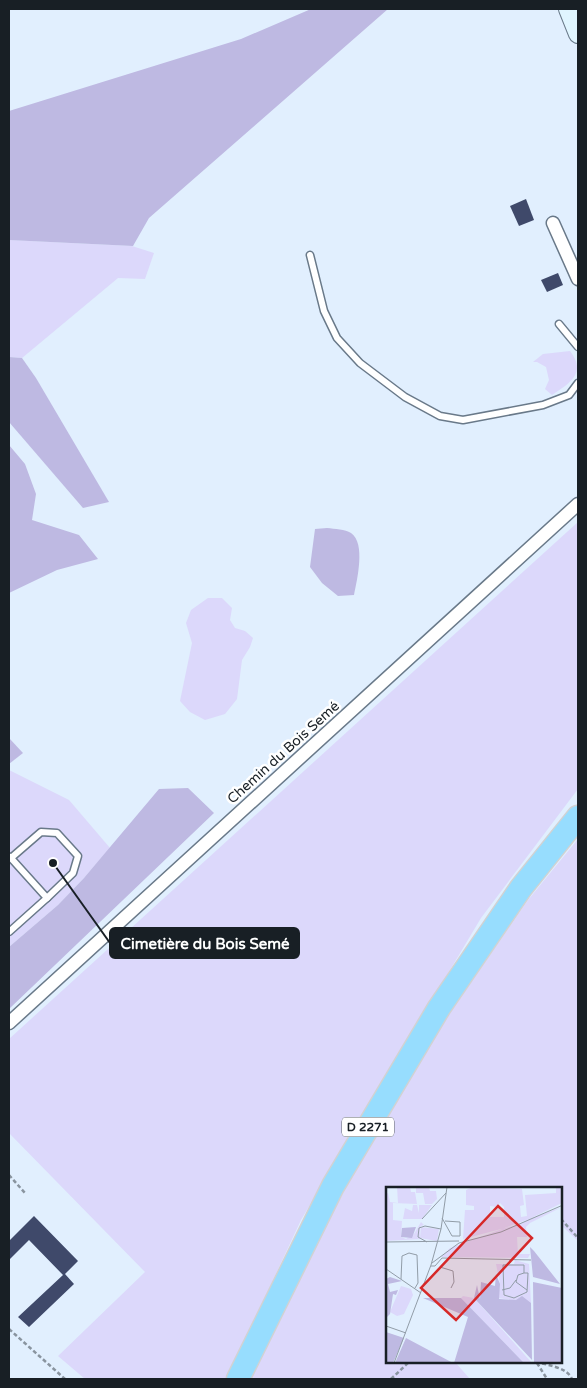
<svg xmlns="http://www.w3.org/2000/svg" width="587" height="1388" font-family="'Varela Round',sans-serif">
<rect width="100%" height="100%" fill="#e1effe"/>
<!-- green -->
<g fill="#dcd8fb">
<path d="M9,240L132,246L154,253L145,279L118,278L22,358L9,357Z"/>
<path d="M570,351C587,373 570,383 552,395L545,389L549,380L546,367L537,362H533L543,354Z"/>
<path d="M578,522V789L481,918L301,1220L227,1379H85L58,1356L145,1272L9,1133V1039Z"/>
<path d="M208,598H222L232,608L230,620L235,628L245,631L253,638L250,647L242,660L237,699L225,714L205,720L190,712L180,701L192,643L186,623L191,610Z"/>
<path d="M9,770L69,800L110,848L84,878L58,905L9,947Z"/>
<path d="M578,839V1241L561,1225V1188H387V1362H455L470,1379H248L302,1270L369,1145L448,1016L528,900Z"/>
</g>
<!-- forest -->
<g fill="#beb9e2">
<path d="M311,9H388L149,218L133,246L9,240V111L241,39Z"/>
<path d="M9,357L22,358L36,378L109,502L83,508L9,422Z"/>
<path d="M9,445L25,464L36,494L32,520L79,535L98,559L57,570L9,593Z"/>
<path d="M327,528C335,529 345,529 351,533C366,543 357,580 354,595L338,596L322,583L310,567L315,529Z"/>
<path d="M9,738L23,753L9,764Z"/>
<path d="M188,788L214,813L9,1009V947L58,905L84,878L159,789Z"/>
</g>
<!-- building -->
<g fill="#3f496a">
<path d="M526,199L534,220L519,226L510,206Z"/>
<path d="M558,273L563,285L547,292L541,280Z"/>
<path d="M34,1216L78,1261L65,1274L74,1284L29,1327L18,1317L63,1275L29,1240L9,1260V1241Z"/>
</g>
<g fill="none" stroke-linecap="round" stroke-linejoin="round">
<defs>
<g id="lane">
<path d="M310,255L324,311L337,338L360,363L405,397L440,416L463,420L543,405L569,395L578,383"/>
<path d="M559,324L578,347"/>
<path d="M11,858L41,832L57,833L78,856L73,873L47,898"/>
<path d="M9,932L47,898L10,857"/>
</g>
<g id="street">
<path d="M553,223L578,279"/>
<path d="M9,1023L578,504"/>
</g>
<path id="secondary" d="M568,9L578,34"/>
<path id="highway" d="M238,1379L333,1186L439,1008L521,888L578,817"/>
</defs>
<!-- lane casing -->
<use href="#lane" stroke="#697989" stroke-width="9"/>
<!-- street casing -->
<use href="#street" stroke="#697989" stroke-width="15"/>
<!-- secondary casing -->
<use href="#secondary" stroke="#697989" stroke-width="20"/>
<!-- highway casing -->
<use href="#highway" stroke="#d1d2d3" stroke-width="25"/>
<!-- path -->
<g stroke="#89949f" stroke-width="2.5" stroke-dasharray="4 2.5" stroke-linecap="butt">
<path d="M9,1175L25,1193"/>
<path d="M561,1219L578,1238"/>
<path d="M9,1329L65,1379"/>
<path d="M536,1362C547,1365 567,1367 572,1379"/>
<path d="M537,1363L547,1379"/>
<path d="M391,1379L409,1362"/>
</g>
<!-- lane -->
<use href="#lane" stroke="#fff" stroke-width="6"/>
<!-- street -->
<use href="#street" stroke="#fff" stroke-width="12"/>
<!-- secondary -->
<use href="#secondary" stroke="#e0f5ff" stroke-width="18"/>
<!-- highway -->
<use href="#highway" stroke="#97ddfe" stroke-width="22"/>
</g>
<g text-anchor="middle" stroke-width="5" stroke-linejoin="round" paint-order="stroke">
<!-- shield labels -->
<rect fill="#fff" stroke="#5d6266" stroke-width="1" x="342" y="1117.5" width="52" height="19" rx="4"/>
<g font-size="12" font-weight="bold" fill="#181f25">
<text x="368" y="1131">D 2271</text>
</g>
<!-- street labels -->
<g font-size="14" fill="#181f25" stroke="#fff">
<text transform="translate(283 752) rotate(-42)" y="5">Chemin du Bois Semé</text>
</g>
</g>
<!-- overview -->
<g transform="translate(386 1187)">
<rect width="176" height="176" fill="#e1effe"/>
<path d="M11,0H24L25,5H29L31,17L7,16V33L16,34L15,50L20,52L28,47L35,35L38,38L35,39L34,52L0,54V7L2,6L4,15L12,16ZM30,0H43L44,4H50L51,12L46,17H39L37,6H30ZM87,0L136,2L138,18L134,19L135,30L141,29L139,8L170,6V0H176V16L131,38L77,52L79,23H88V19L80,18V3ZM114,16L118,20V30H104V19L111,20ZM27,18H31L33,26V18H46L36,32H17L19,21L26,24ZM176,20L144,36L140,40L141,50H131L132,67H144L142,71L55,70L64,61ZM34,40L53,42L51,54L34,51ZM129,73L143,77L145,116L112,111L114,97L110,77H128ZM15,99L25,102L27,108L18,127L11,129L4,125ZM77,109L88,111L146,176H138L75,111Z" fill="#dcd8fb" fill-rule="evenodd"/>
<path d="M30,40L26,51L15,50L16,41ZM144,60L148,64L174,97L147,90ZM110,87L114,97L113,112L130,113L136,109L145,116L146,173L88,111L91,98L94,112L95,95L109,99ZM4,90L16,94L2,97L4,105L12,103L10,108L7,107L4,127L0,131V92ZM147,95L176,101V176L148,175ZM37,111H75L138,176H68L82,130ZM0,145L18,151L7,176H0ZM20,151L67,176H9Z" fill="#beb9e2"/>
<path fill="none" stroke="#919ca7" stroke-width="1" d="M56,31L66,49H74V35L59,34M36,32L60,6M55,42L61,0M0,55L73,54M41,55L32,50L33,41L39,39L55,42M46,76L73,56L115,45L177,18M117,78H138V86H142L141,105L128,111L118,108ZM45,79H49L56,71L145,73M54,80L67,84L68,95L65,101M0,82L35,106M138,86L132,88L130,95L141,103M15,92L16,69L23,66L31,68L32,96L29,101M116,103L124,101L130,93M0,139L20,146M8,176L45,78L55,42"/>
<path fill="#d62828" fill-opacity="0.15" stroke="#d62828" stroke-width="2.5" d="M112,19L146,51L70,133L35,101Z"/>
<rect width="176" height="176" fill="none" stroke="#181f25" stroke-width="2.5"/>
</g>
<!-- callouts -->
<path fill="none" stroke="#181f25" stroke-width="2" d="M53 863L110 943"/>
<circle fill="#181f25" stroke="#fff" stroke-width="2" cx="53" cy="863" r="5"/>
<rect fill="#181f25" stroke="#181f25" stroke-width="2" x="110" y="928" width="189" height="30" rx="5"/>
<g font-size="15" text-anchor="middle" font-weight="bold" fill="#fff">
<text x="205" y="949">Cimetière du Bois Semé</text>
</g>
<!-- border -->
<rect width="587" height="1388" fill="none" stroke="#181f25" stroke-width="20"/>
</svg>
